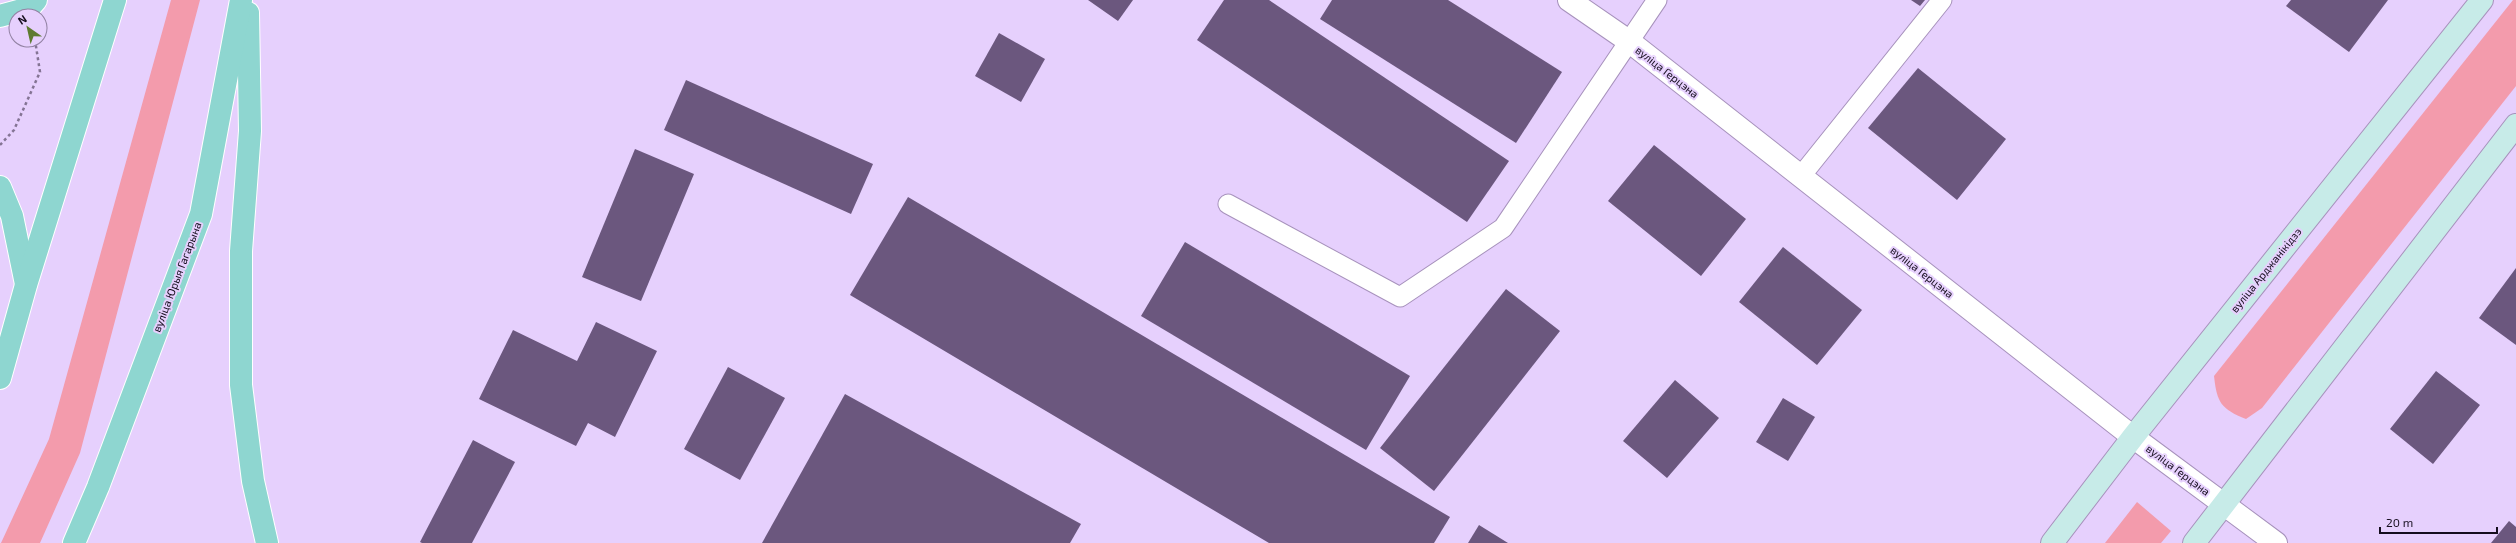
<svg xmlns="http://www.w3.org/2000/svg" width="2516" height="543" font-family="'Exo 2',sans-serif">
<rect width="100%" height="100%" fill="#e6d0fd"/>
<!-- green -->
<g fill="#f39bac">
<path d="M171,0H200L80,453L40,543H1L49,439Z"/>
<path d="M2513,0H2516V86L2262,408L2246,419C2221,409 2217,403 2214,376Z"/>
<path d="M2137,502L2171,531L2161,543H2105Z"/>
</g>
<!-- building -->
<g fill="#6b577e">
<path d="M1088,0H1133L1118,21Z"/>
<path d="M1224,0H1269L1509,161L1467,222L1197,40Z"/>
<path d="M1332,0H1448L1562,72L1516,143L1320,19Z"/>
<path d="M1911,0H1925L1920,6Z"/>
<path d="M2291,0H2388L2349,52L2286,6Z"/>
<path d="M999,33L1045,59L1021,102L975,76Z"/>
<path d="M1918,68L2006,139L1957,200L1868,128Z"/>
<path d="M686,80L873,164L851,214L664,130Z"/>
<path d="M1654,145L1746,219L1701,276L1608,201Z"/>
<path d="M635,149L694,174L641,301L582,277Z"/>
<path d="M908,197L1450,517L1434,543H1269L850,295Z"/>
<path d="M1185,242L1410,376L1366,450L1141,316Z"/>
<path d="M1783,247L1862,310L1817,365L1739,302Z"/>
<path d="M2516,268V345L2479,318Z"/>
<path d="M1506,289L1560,331L1434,491L1380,448Z"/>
<path d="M596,322L657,351L615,437L588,423L576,446L479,399L513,330L577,361Z"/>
<path d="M728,367L785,398L740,480L684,449Z"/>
<path d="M2436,371L2480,405L2433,464L2390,429Z"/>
<path d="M1675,380L1719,418L1667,478L1623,441Z"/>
<path d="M845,394L1081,524L1070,543H762Z"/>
<path d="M1783,398L1815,417L1788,461L1756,442Z"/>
<path d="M473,440L515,462L472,543H422L420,542Z"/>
<path d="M2509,521L2516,527V543H2491Z"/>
<path d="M1479,525L1508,543H1468Z"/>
</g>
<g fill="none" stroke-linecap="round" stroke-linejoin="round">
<defs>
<g id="service">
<path d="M1801,176L1942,0"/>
<path d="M1228,204L1400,297L1503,228L1657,0"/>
</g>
<path id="minor" d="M1569,0L1630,42L2133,437L2276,543"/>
<g id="secondary">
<path d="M2052,543L2133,437L2482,0"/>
<path d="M2194,543L2516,125"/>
</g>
<g id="primary">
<path d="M248,13L250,131L241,251V385L253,481L267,543"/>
<path d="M0,16L29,8L36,0"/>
<path d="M0,187L12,216L26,284"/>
<path d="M0,378L26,285L115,0"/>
<path d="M74,543L98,487L201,214L241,0"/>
</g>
</defs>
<!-- service casing -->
<use href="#service" stroke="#a792bc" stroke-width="21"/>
<!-- minor casing -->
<use href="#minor" stroke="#a792bc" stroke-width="24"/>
<!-- secondary casing -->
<use href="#secondary" stroke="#a792bc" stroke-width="24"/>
<!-- primary casing -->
<use href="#primary" stroke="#fff" stroke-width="24"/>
<!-- path -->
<path stroke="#847494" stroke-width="2.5" stroke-dasharray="3 3" stroke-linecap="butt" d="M0,145L14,130L40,72L35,40"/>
<!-- service -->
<use href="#service" stroke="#fff" stroke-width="19"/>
<!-- minor -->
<use href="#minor" stroke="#fff" stroke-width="22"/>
<!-- secondary -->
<use href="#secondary" stroke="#c7ebe8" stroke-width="22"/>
<!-- primary -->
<use href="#primary" stroke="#8ed6d0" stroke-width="22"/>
</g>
<g text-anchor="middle" stroke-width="4" stroke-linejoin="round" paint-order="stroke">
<!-- street labels -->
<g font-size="11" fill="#150d1d" stroke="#e6d0fd">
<text transform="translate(1667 72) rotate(38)" y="4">вуліца Герцэна</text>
<text transform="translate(2266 270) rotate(-51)" y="4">вуліца Арджанікідзэ</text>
<text transform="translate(1922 272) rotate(38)" y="4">вуліца Герцэна</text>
<text transform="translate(177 277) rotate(-69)" y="4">вуліца Юрыя Гагарына</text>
<text transform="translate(2178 470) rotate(37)" y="4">вуліца Герцэна</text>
</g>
</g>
<!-- north arrow -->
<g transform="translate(28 28) rotate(326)"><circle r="19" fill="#e6d0fd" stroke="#9282a3"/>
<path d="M0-3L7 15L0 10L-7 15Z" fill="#5e7b30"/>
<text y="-6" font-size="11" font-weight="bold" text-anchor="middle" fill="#150d1d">N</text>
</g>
<!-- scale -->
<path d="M2380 527v6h117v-6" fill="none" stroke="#150d1d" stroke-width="2"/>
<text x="2386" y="527" font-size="12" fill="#150d1d" stroke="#e6d0fd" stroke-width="3" paint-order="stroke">20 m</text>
</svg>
